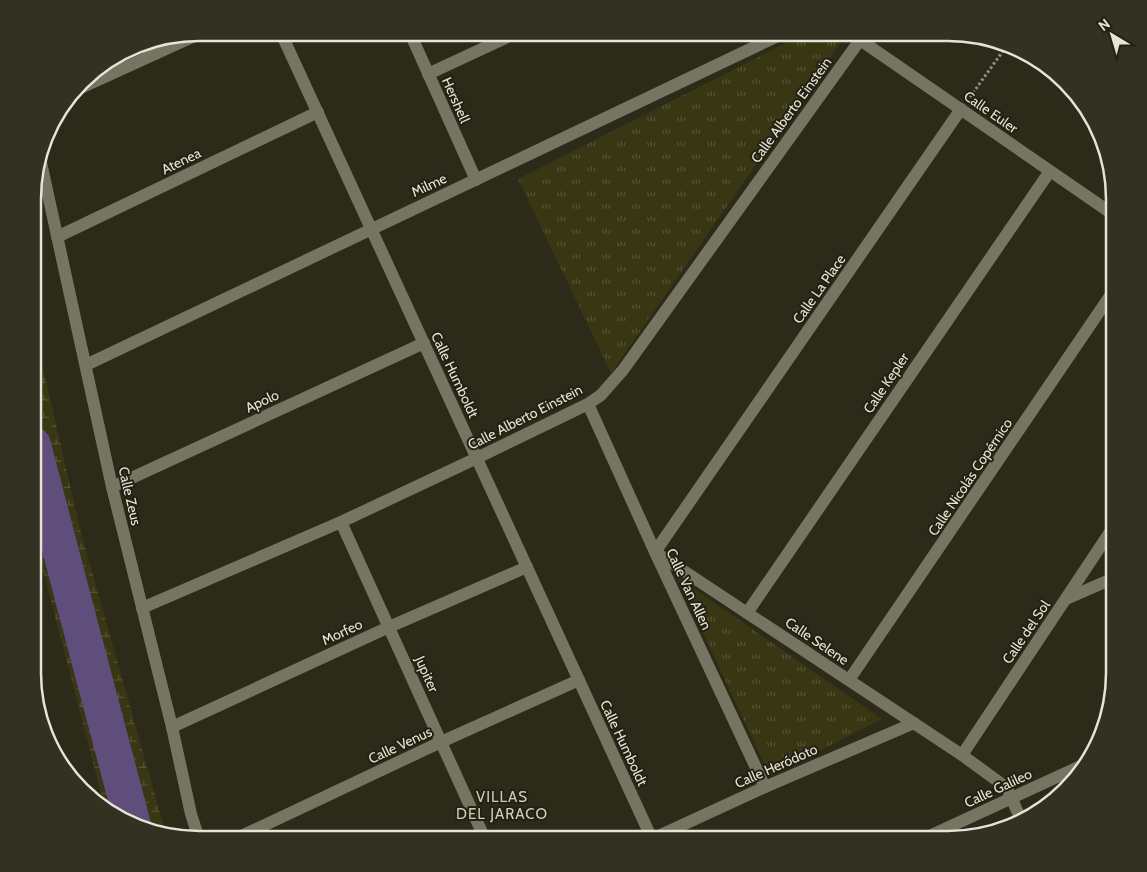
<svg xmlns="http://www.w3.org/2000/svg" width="1147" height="872" font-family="Cabin,sans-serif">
<defs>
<pattern id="grass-tufts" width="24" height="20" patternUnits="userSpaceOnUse" patternTransform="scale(1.25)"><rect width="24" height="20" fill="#393614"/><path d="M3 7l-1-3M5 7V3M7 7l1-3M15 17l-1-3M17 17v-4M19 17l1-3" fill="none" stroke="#565336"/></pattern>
<pattern id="wetland-marsh" width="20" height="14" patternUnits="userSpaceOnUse" patternTransform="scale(1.25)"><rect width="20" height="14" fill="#393614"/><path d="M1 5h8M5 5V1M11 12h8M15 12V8" fill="none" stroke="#565336"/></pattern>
</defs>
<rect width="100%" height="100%" fill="#2c2b1a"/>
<!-- grass -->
<g fill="url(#grass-tufts)">
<path d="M806,33H828L841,42L611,373L518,179Z"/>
<path d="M677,577L882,719L770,776Z"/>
</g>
<!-- wetland -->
<path fill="url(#wetland-marsh)" d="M34,329L80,529L166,834L136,827L105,808L33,532Z"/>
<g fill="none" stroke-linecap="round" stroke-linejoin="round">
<!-- river -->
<path stroke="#5f4e7b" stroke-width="36" d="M33,445L69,583L133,825"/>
<!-- path -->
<path stroke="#919082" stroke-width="3" stroke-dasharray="2.5 2.5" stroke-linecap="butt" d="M970,97L1008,44"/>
<!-- minor -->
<g stroke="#767561" stroke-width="12">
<path d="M281,33L652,839"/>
<path d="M410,33L476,180"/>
<path d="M850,33L1114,215"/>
<path d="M149,41L155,54"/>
<path d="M428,74L516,33"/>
<path d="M76,90L201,33"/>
<path d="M961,109L655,552L962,755L1007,788L1022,822"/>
<path d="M57,237L318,112"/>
<path d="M86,365L784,33"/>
<path d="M588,404L655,552L765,787"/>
<path d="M112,487L424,343"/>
<path d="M341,522L485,839"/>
<path d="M1066,599L1114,578"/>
<path d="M142,608L341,522L477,458L588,404L601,395L623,370L860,40"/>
<path d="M747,613L1050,171"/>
<path d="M849,680L1114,290"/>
<path d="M172,727L389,627L527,567"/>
<path d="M962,755L1114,526"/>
<path d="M235,839L441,742L579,680"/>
<path d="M652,839L765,787L914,723"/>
<path d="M923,839L1085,764"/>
</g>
<!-- tertiary -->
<path stroke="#767561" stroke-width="12" d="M40,158L112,487L172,727L191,814L199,839"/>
</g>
<g text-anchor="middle" stroke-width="4" stroke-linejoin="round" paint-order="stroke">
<!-- street labels -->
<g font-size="14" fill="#e5e4d9" stroke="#232111">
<text transform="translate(456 100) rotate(66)" y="5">Hershell</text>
<text transform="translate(791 110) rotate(-54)" y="5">Calle Alberto Einstein</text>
<text transform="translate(991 112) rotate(35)" y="5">Calle Euler</text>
<text transform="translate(181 161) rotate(-26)" y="5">Atenea</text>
<text transform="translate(429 185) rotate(-25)" y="5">Milme</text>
<text transform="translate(819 289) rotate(-55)" y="5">Calle La Place</text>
<text transform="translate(455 375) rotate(65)" y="5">Calle Humboldt</text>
<text transform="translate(886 383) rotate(-56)" y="5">Calle Kepler</text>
<text transform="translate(262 401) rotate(-25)" y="5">Apolo</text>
<text transform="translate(525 417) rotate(-27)" y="5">Calle Alberto Einstein</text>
<text transform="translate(970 477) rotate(-56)" y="5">Calle Nicolás Copérnico</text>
<text transform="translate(130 496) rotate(77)" y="5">Calle Zeus</text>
<text transform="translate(689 589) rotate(65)" y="5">Calle Van Allen</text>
<text transform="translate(342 632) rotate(-25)" y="5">Morfeo</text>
<text transform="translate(1026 632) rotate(-56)" y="5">Calle del Sol</text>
<text transform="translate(817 641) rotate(34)" y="5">Calle Selene</text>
<text transform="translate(427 674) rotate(66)" y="5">Jupiter</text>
<text transform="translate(624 743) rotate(65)" y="5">Calle Humboldt</text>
<text transform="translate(400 745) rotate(-25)" y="5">Calle Venus</text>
<text transform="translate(776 766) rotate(-24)" y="5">Calle Heródoto</text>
<text transform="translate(998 788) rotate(-25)" y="5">Calle Galileo</text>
</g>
<!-- neighbourhood labels -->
<g font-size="15" letter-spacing="1" fill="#cfceb9" stroke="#232111">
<text x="502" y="802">VILLAS<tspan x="502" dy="17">DEL JARACO</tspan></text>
</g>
</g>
<!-- crop -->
<path d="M0 0H1147V872H0ZM199 41H948A158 158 0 0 1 1106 199V673A158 158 0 0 1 948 831H199A158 158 0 0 1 41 673V199A158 158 0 0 1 199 41Z" fill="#333121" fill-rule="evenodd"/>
<path fill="none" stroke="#e5e4d9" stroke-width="2.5" d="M199 41H948A158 158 0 0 1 1106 199V673A158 158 0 0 1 948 831H199A158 158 0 0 1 41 673V199A158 158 0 0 1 199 41Z"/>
<!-- north arrow -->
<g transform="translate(1112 35) rotate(322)" stroke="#232111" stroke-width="4" paint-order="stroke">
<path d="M0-4L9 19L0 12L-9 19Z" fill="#e5e4d9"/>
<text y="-8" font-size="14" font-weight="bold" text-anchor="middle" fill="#e5e4d9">N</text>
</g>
</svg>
